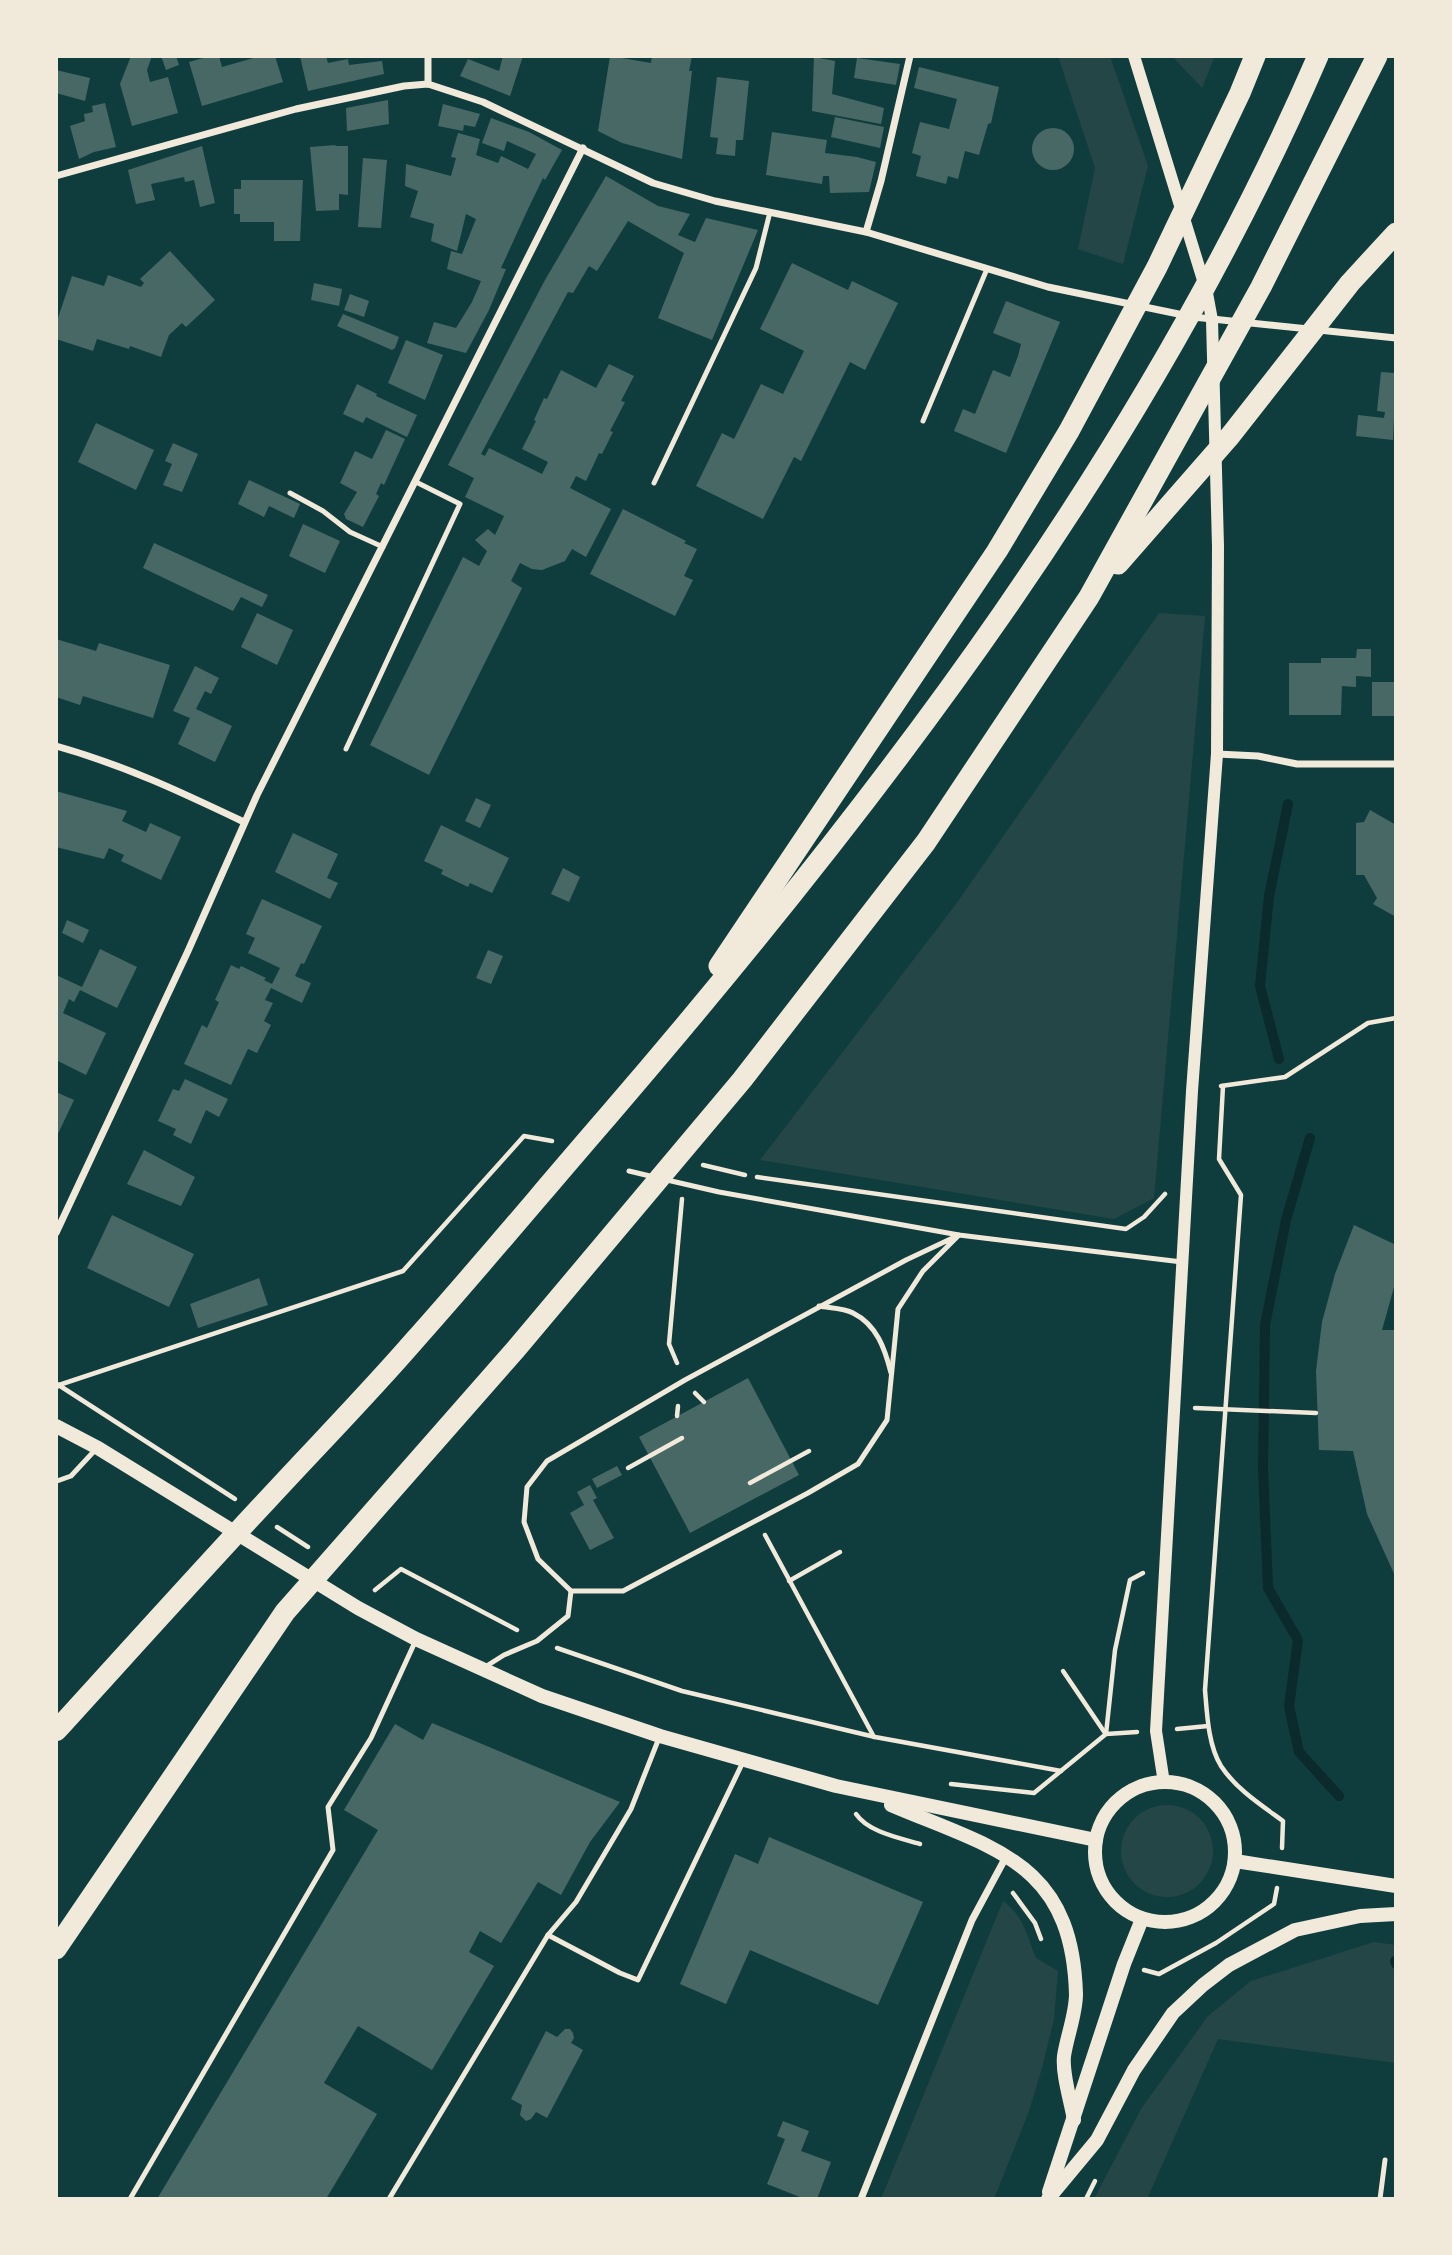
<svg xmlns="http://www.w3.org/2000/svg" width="1452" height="2255" font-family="Ubuntu,sans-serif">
<rect width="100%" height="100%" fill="#0f3d3e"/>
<!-- green -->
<g fill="#244646">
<path d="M1058,56H1110L1148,166L1123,264L1078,249L1095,168Z"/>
<path d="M1172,56H1215L1202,88Z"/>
<path d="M1159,613L1205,616L1154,1198L1114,1219L760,1160L956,904Z"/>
<circle cx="1167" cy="1851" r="46"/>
<path d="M1003,1901C1025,1918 1026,1934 1036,1958L1058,1971L1054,2019L1042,2068L1028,2114L994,2199H881Z"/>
<path d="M1374,1942L1396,1945V2063L1218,2039L1147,2199H1094L1141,2109L1208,2016L1251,1981Z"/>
</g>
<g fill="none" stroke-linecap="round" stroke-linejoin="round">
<!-- stream -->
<g stroke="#0a2a2b" stroke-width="10">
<path d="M1279,1059L1260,986L1269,896L1288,804"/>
<path d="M1310,1138L1286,1220L1265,1325L1263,1469L1268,1588L1298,1640L1289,1706L1299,1752L1339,1796"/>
<path d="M1395,1961L1396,1964"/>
</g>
</g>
<!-- building -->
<g fill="#486865">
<path d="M131,56H152L147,70L150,82L168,77L178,113L132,126L120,84Z"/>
<path d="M161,56H176L179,65L166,70Z"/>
<path d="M210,56H219L222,67L260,56H275L283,82L202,106L189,62Z"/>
<path d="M300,56H326L328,63L348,59L349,65L382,61L384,74L308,91Z"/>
<path d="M503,56H523L510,96L460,76L468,59L499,71Z"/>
<path d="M610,56L651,63L652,56H692L689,71H692L682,159L622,143L598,131Z"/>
<path d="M814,57L835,61L832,94L884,108L881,124L812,111Z"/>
<path d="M857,58L900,64L896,85L854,78Z"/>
<path d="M919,67L999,87L991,123L988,124L979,155L965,151L958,179L948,176L946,184L916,176L921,156L912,153L920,122L949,129L957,99L914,88Z"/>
<path d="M56,70L90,78L85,101L56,93Z"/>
<path d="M717,77L749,81L743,140H736L735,156L716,154L718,138L710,137Z"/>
<path d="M388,100L389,124L347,131L346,108Z"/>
<path d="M105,103L116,147L94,152L79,159L70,126L85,121L84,114L93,112L92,106Z"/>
<path d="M443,104L480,114L475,127L464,125L463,131L438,126Z"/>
<path d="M835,117L884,127L880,148L831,137Z"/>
<path d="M491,118L529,132L562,150L545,180L543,178L528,209L501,268L506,269L489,310L466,353L427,343L434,322L456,328L472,302L481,281L447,269L451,251L462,254L476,219L466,214L457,251L431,241L434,224L410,217L418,191L405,186L406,164L451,176L456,158L451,157L458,133L480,139L476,155L498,163L501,156L528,169L536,154L507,141L504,151L482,143Z"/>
<circle cx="1053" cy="149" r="21"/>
<path d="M772,132L827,140L825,153L857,157L876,162L869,192L830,193L829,176H823L822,184L766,175Z"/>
<path d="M336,145L335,146H348V195L339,194V210L316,211L310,147Z"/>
<path d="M202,146L215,203L200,207L194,180L185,182L184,177L151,184L155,200L136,204L128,170Z"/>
<path d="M363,158L387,160L381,228L358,227Z"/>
<path d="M606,176L658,206L690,214L678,235L690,240L695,242L706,218L758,230L712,340L658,318L684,253L628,221L597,271L589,266L573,293L568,292L481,454L485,456L489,448L542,474L548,462L522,449L536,421L534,420L544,398L547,399L561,370L596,388L609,364L634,376L621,401L625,402L610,431L613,432L602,454L599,453L586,481L576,476L570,488L611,509L586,557L572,549L565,561L542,570L532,569L520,563L511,581L522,588L429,775L370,745L463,557L479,566L487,551L475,540L488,529L495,535L504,516L465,497L474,478L448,465L545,280Z"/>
<path d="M241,180H303L300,241H274V222H240V214H234V189H241Z"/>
<path d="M170,251L215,300L186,327L182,323L169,335L161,357L130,346L129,349L97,339L93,351L56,339V324L72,276L104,286L108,275L141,287L144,283L140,279Z"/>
<path d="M792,263L848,290L852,281L898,303L865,370L850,362L801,461L794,457L763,519L696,486L722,433L734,439L761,384L783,394L804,351L760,329Z"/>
<path d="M314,283L342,289L339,306L311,300Z"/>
<path d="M350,294L369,301L364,317L344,310Z"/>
<path d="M1006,301L1060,322L1006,453L954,431L963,409L975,414L993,370L1010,377L1018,356L1021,344L993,333Z"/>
<path d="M343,314L399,337L395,348L392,350L337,326Z"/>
<path d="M406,340L443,355L425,400L388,383Z"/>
<path d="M1381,372L1396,373L1393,440L1356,436L1358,415L1384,418L1385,412L1377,411Z"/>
<path d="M357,384L377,394L376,396L417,415L407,437L366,417L363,423L343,414Z"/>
<path d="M96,423L154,450L136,490L78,462Z"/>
<path d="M386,430L405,439L384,485L381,483L376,494L379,496L363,527L346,519L344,514L357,492L340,483L355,451L372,459Z"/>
<path d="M173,443L198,454L182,492L163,485L172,464L165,461Z"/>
<path d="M249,480L300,504L294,518L269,506L264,517L238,504Z"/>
<path d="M623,509L686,541L684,543L697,549L684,576L693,580L675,616L590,574Z"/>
<path d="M303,524L340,541L325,573L289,556Z"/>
<path d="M154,543L268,595L262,607L241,597L233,611L143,568Z"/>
<path d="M257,613L293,630L277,665L241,647Z"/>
<path d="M56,639L96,651L99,643L170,665L153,718L83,696L80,705L56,697Z"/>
<path d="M1357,649H1371V677L1356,676V687L1342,686L1341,715H1289V663H1321V658H1356Z"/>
<path d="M195,666L219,678L211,694L205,691L196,709L232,726L215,762L178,744L190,718L173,711Z"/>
<rect x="1372" y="682" width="24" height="34"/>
<path d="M56,791L127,811L122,821L146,832L150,823L181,837L161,880L121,861L124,855L109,848L104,859L56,847Z"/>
<path d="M476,798L491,805L480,828L465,821Z"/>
<path d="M1370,810L1396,825V917L1373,904L1377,898L1364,875H1356V823L1364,822Z"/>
<path d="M441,825L509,858L492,893L470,883L468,887L441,874L443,870L424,861Z"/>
<path d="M293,833L338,854L327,878L338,883L330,899L275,872Z"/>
<path d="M563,868L580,877L569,902L551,894Z"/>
<path d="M262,899L322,926L304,964L301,963L295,976L311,983L302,1003L271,988L265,1000L273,1003L264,1021L271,1025L257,1053L248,1049L231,1085L184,1064L202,1025L207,1028L219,1002L215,1000L231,965L239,969L241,966L266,978L264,980L272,984L280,968L248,953L255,938L246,934Z"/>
<path d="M67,920L89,930L83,943L62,933Z"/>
<path d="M100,949L137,967L117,1008L80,990L74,1002L69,999L63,1013L106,1033L86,1075L56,1060V975L82,987Z"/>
<path d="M488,950L503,956L491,984L476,978Z"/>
<path d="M185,1079L228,1099L219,1117L206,1110L191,1144L173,1135L176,1129L158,1121L173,1089L179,1091Z"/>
<path d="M56,1092L74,1100L56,1138Z"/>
<path d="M144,1150L195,1177L181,1206L127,1184Z"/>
<path d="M112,1215L194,1254L169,1307L87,1268Z"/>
<path d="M1354,1225L1396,1245V1280L1382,1330H1396V1578L1367,1514L1353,1451L1319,1450L1316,1371L1322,1322L1335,1274Z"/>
<path d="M259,1278L268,1305L198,1328L190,1304Z"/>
<path d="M748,1378L799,1475L690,1533L639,1437Z"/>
<path d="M617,1466L622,1475L597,1488L592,1479Z"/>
<path d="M590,1485L597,1498L593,1500L614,1538L590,1550L570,1513L584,1505L577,1492Z"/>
<path d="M432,1723L620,1802L590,1842L561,1895L538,1882L501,1943L480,1931L469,1952L494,1966L432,2070L358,2026L324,2083L377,2114L326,2199H157L378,1830L344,1810L395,1724L423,1740Z"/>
<path d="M769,1837L923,1902L878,2005L750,1950L726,2004L680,1984L735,1854L758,1864Z"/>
<path d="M565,2029H570L573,2033L574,2038L571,2043L583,2050L547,2118L536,2112L531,2119L526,2121L520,2115L522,2105L511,2099L546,2031L557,2037Z"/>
<path d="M783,2121L809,2131L801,2151L831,2162L817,2199H805L767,2184L785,2139L777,2136Z"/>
</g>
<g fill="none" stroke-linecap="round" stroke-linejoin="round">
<!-- path -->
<g stroke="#f1e9da" stroke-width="4.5">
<path d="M1221,1086L1285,1077L1368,1023L1396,1018"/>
<path d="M1223,1086L1219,1159L1241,1195L1205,1690C1207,1713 1208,1745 1221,1766C1236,1789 1261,1805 1283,1821L1282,1848"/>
<path d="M703,1165L745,1175"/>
<path d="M757,1177L1126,1229L1144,1217L1165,1194"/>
<path d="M677,1363L669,1344L682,1199"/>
<path d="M57,1384L235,1499"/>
<path d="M56,1388L59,1385L403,1271L524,1136L552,1141"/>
<path d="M695,1393L704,1402"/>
<path d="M1195,1408L1316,1413"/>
<path d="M677,1416L678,1406"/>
<path d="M628,1468L682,1438"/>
<path d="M750,1483L809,1451"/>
<path d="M277,1527L308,1547"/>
<path d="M765,1535L874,1737"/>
<path d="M789,1581L840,1552"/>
<path d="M375,1590L401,1569L517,1630"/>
<path d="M557,1648L682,1691L875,1737L1061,1771"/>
<path d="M1063,1671L1105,1733"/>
<path d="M1177,1729L1208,1726"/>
<path d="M1106,1734L1115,1650L1130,1580L1143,1573"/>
<path d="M951,1784L1034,1793L1106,1734L1137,1732"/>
<path d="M856,1814C868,1832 900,1838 920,1844"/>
<path d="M1013,1893L1035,1923L1041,1939"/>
<path d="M1144,1970L1159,1974L1216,1943L1274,1904L1277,1888"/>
<path d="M1086,2199L1095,2181"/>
</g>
<!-- service -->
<g stroke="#f1e9da" stroke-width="5">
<path d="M923,421L987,269"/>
<path d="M654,483L756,268L770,212"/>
<path d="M290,493L323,511L350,532L383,547"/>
<path d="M346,749L460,504L416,482"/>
<path d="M629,1171L654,1177"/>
<path d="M667,1180L719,1192L959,1235L1182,1262"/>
<path d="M959,1235L923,1271L898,1309L887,1420L858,1464L808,1493L623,1591H571L538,1559L524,1522L527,1487L547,1461L685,1380L906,1260Z"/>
<path d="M819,1306C830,1308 844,1308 853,1313C877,1325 885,1349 891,1373"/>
<path d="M57,1481L71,1476L97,1448"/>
<path d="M485,1667L504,1655L537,1641L568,1616L571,1591"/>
<path d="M548,1935L620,1973L638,1980L743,1762"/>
<path d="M130,2199L333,1850L328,1807L371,1738L415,1642"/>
<path d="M389,2199L548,1935L576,1902L631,1809L659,1738"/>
<path d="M1380,2199L1385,2160"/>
</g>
<!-- minor -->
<g stroke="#f1e9da" stroke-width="7">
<path d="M428,84V56"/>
<path d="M56,176L296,109L404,86L428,84L483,102L653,183L715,201L866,232L1048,287L1193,317L1396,338"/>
<path d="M866,232L881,181L910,56"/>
<path d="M56,746C124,765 181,792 244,822"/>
<path d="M1217,754L1258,756L1297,764H1396"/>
<path d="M56,1233L188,951L257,795L583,148"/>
<path d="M861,2199L972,1920L1007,1855"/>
</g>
<!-- tertiary -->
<path stroke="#f1e9da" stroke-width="12" d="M1134,56L1207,293L1212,320L1218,546L1217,754L1192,1091L1156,1731L1164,1783"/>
<!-- secondary -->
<g stroke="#f1e9da" stroke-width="14">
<path d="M56,1426L98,1448L358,1608L416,1639L542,1696L660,1736L836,1786L1096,1840"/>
<circle cx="1165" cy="1852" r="70"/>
<path d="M891,1805C994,1849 1072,1861 1076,1994C1076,2014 1067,2036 1064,2056C1062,2074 1071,2102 1074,2120"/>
<path d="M1235,1861L1396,1886"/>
<path d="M1049,2192L1124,1964L1142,1919"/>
<path d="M1048,2199L1097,2140L1134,2070L1173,2013L1203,1985L1229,1965L1295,1930L1360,1916L1396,1914"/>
</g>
<!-- motorway -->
<g stroke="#f1e9da" stroke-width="21">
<path d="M1118,564L1230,436L1350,283L1396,233"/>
<path d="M719,966L997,551L1069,431L1157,267L1240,93L1255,56"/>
<path d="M56,1731C127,1653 198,1574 270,1497C318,1445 368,1394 414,1341C480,1267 543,1191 608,1116C885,794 1148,449 1318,56"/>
<path d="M56,1949L285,1612L516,1349L742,1080L926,842L1089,597L1261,287L1377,56"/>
</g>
</g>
<!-- border -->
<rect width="1452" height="2255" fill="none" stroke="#f1e9da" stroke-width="116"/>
</svg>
